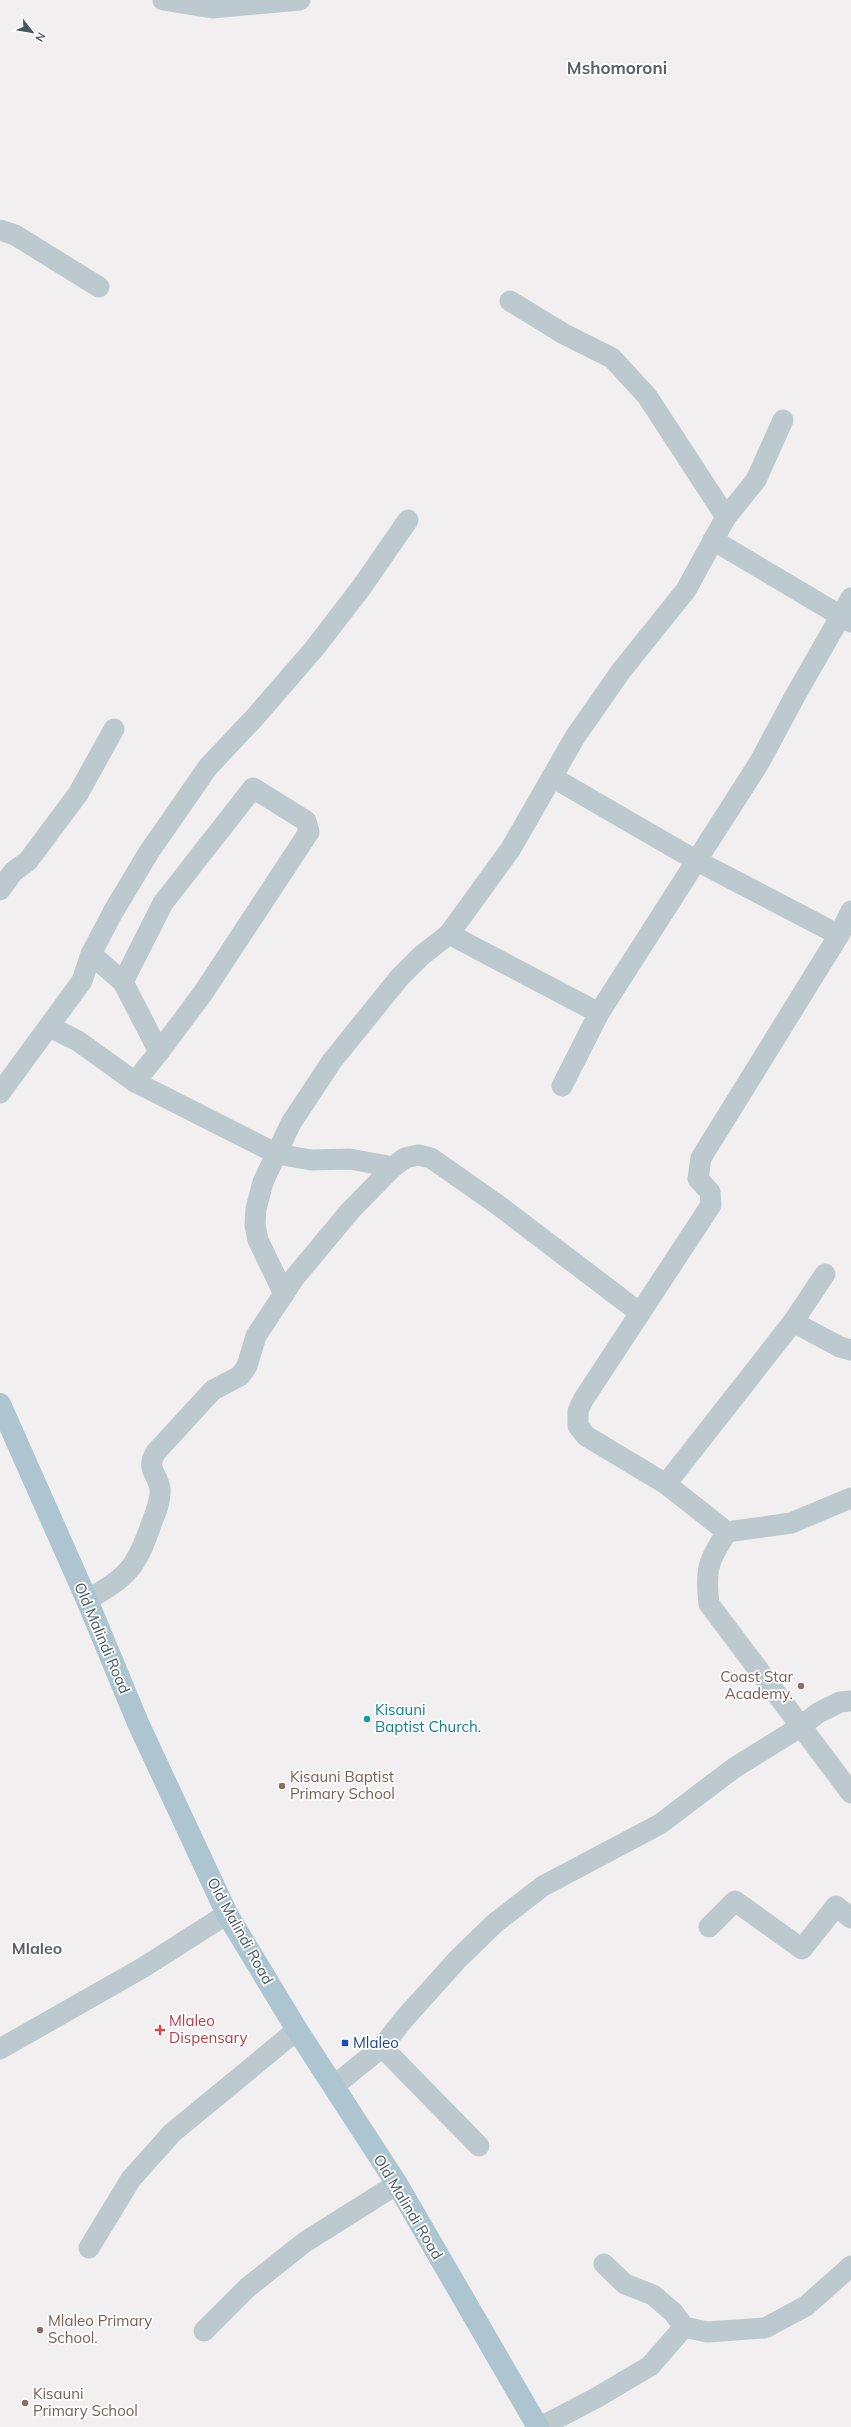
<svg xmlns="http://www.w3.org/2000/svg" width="851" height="2427" font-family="Mulish,sans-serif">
<rect width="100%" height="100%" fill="#f2eff0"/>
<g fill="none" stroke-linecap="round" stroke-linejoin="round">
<!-- minor -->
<g stroke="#bccad0" stroke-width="21">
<path d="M163,0L212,8L300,0"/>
<path d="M0,230L15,235L99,287"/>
<path d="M510,301L564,334L612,358L647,396L726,517"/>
<path d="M713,540L851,622"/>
<path d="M552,777L697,861L839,935"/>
<path d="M0,890L13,872L28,861L78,794L114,729"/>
<path d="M851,911L839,935L701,1158L698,1179L710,1192L711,1205L583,1400L578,1411V1426L586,1436L666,1484L727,1532L791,1523L851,1498"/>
<path d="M449,934L599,1013"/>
<path d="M91,954L123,982L159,1052L135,1082"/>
<path d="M123,982L163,903L253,788L306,821L309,832L203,993L159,1052"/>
<path d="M50,1027L78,1041L135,1082L277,1154L311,1160L350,1159L393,1167L405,1158L418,1155L431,1158L498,1205L640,1313"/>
<path d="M562,1086L599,1013L759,763L795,696L851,598"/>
<path d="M0,1093L82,981L91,954L113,912L149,852L208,767L256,716L314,649L361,588L408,520"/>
<path d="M284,1294L258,1240L255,1225L256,1209L263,1182L291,1123L332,1061L399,978L421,956L449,934L510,850L575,737L621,671L686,590L726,517L756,480L783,420"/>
<path d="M793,1322L840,1347L851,1350"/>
<path d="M666,1484L793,1322L825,1274"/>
<path d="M727,1532C708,1561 705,1569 709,1604L851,1793"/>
<path d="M87,1600C129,1576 136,1568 152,1522C156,1512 161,1500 160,1489C158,1473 145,1470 156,1452L213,1390L240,1376L247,1366L256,1336L295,1277L350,1211L393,1167"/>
<path d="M709,1927L735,1901L802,1949L836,1906L851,1918"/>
<path d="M382,2047L479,2146"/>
<path d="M0,2049L144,1967L227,1914"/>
<path d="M334,2086L382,2047L404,2019L457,1960L495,1923L543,1886L660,1824L734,1768L800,1727L818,1713L840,1702L851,1701"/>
<path d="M89,2248L131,2179L172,2133L297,2030"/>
<path d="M604,2264L625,2284L653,2295L673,2312L684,2327"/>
<path d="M204,2331L247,2288L305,2242L397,2184"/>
<path d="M540,2427L596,2398L650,2366L684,2327L707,2332L765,2328L806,2306L851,2266"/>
</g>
<!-- major -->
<path stroke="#adc5d1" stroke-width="22" d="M0,1404L87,1600L138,1723L227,1914L297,2030L397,2184L538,2427"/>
</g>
<!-- markers -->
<g fill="#8d6e63" stroke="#fff" stroke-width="1.5">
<circle cx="801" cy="1686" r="4"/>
<circle cx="282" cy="1786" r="4"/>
<circle cx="40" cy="2330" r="4"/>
<circle cx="25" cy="2403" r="4"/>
</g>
<circle fill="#0f9aa8" stroke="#fff" stroke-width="1.5" cx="367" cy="1719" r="4"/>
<path fill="#e0444e" stroke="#fff" stroke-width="1.5" d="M158 2024h4v4h4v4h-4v4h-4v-4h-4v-4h4z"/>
<rect fill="#1a4fb4" stroke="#fff" stroke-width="1.5" x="341" y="2039" width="8" height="8" rx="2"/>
<g text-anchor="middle" stroke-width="3.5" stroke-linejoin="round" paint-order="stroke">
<!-- street labels -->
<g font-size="15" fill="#46575f" stroke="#fff">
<text transform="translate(102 1638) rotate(67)" y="5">Old Malindi Road</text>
<text transform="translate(240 1931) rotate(61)" y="5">Old Malindi Road</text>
<text transform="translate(408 2207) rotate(59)" y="5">Old Malindi Road</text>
</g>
<!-- education labels -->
<g font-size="15" fill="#785e54" stroke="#fff" text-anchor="start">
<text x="793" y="1682" text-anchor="end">Coast Star<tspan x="793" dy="17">Academy.</tspan></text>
<text x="290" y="1782">Kisauni Baptist<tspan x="290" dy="17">Primary School</tspan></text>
<text x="48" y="2326">Mlaleo Primary<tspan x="48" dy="17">School.</tspan></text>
<text x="33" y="2399">Kisauni<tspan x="33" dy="17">Primary School</tspan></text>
</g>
<!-- culture labels -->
<g font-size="15" fill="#0d838f" stroke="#fff" text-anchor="start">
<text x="375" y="1715">Kisauni<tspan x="375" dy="17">Baptist Church.</tspan></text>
</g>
<!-- health labels -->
<g font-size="15" fill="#be3a42" stroke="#fff" text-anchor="start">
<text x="169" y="2026">Mlaleo<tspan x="169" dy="17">Dispensary</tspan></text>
</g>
<!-- transit labels -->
<g font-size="15" fill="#164399" stroke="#fff" text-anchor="start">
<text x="353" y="2048">Mlaleo</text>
</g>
<!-- neighbourhood labels -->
<g font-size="16" font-weight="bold" fill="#5b6165" stroke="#fff">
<text x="37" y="1954">Mlaleo</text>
</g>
<!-- quarter labels -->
<g font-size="17" font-weight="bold" fill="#5b6165" stroke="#fff">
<text x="617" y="74">Mshomoroni</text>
</g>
</g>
<!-- north arrow -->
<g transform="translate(32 32) rotate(121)" stroke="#ffffff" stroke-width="3" paint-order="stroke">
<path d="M0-3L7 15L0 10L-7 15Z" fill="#46575f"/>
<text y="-6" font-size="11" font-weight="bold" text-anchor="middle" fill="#46575f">N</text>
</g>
</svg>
